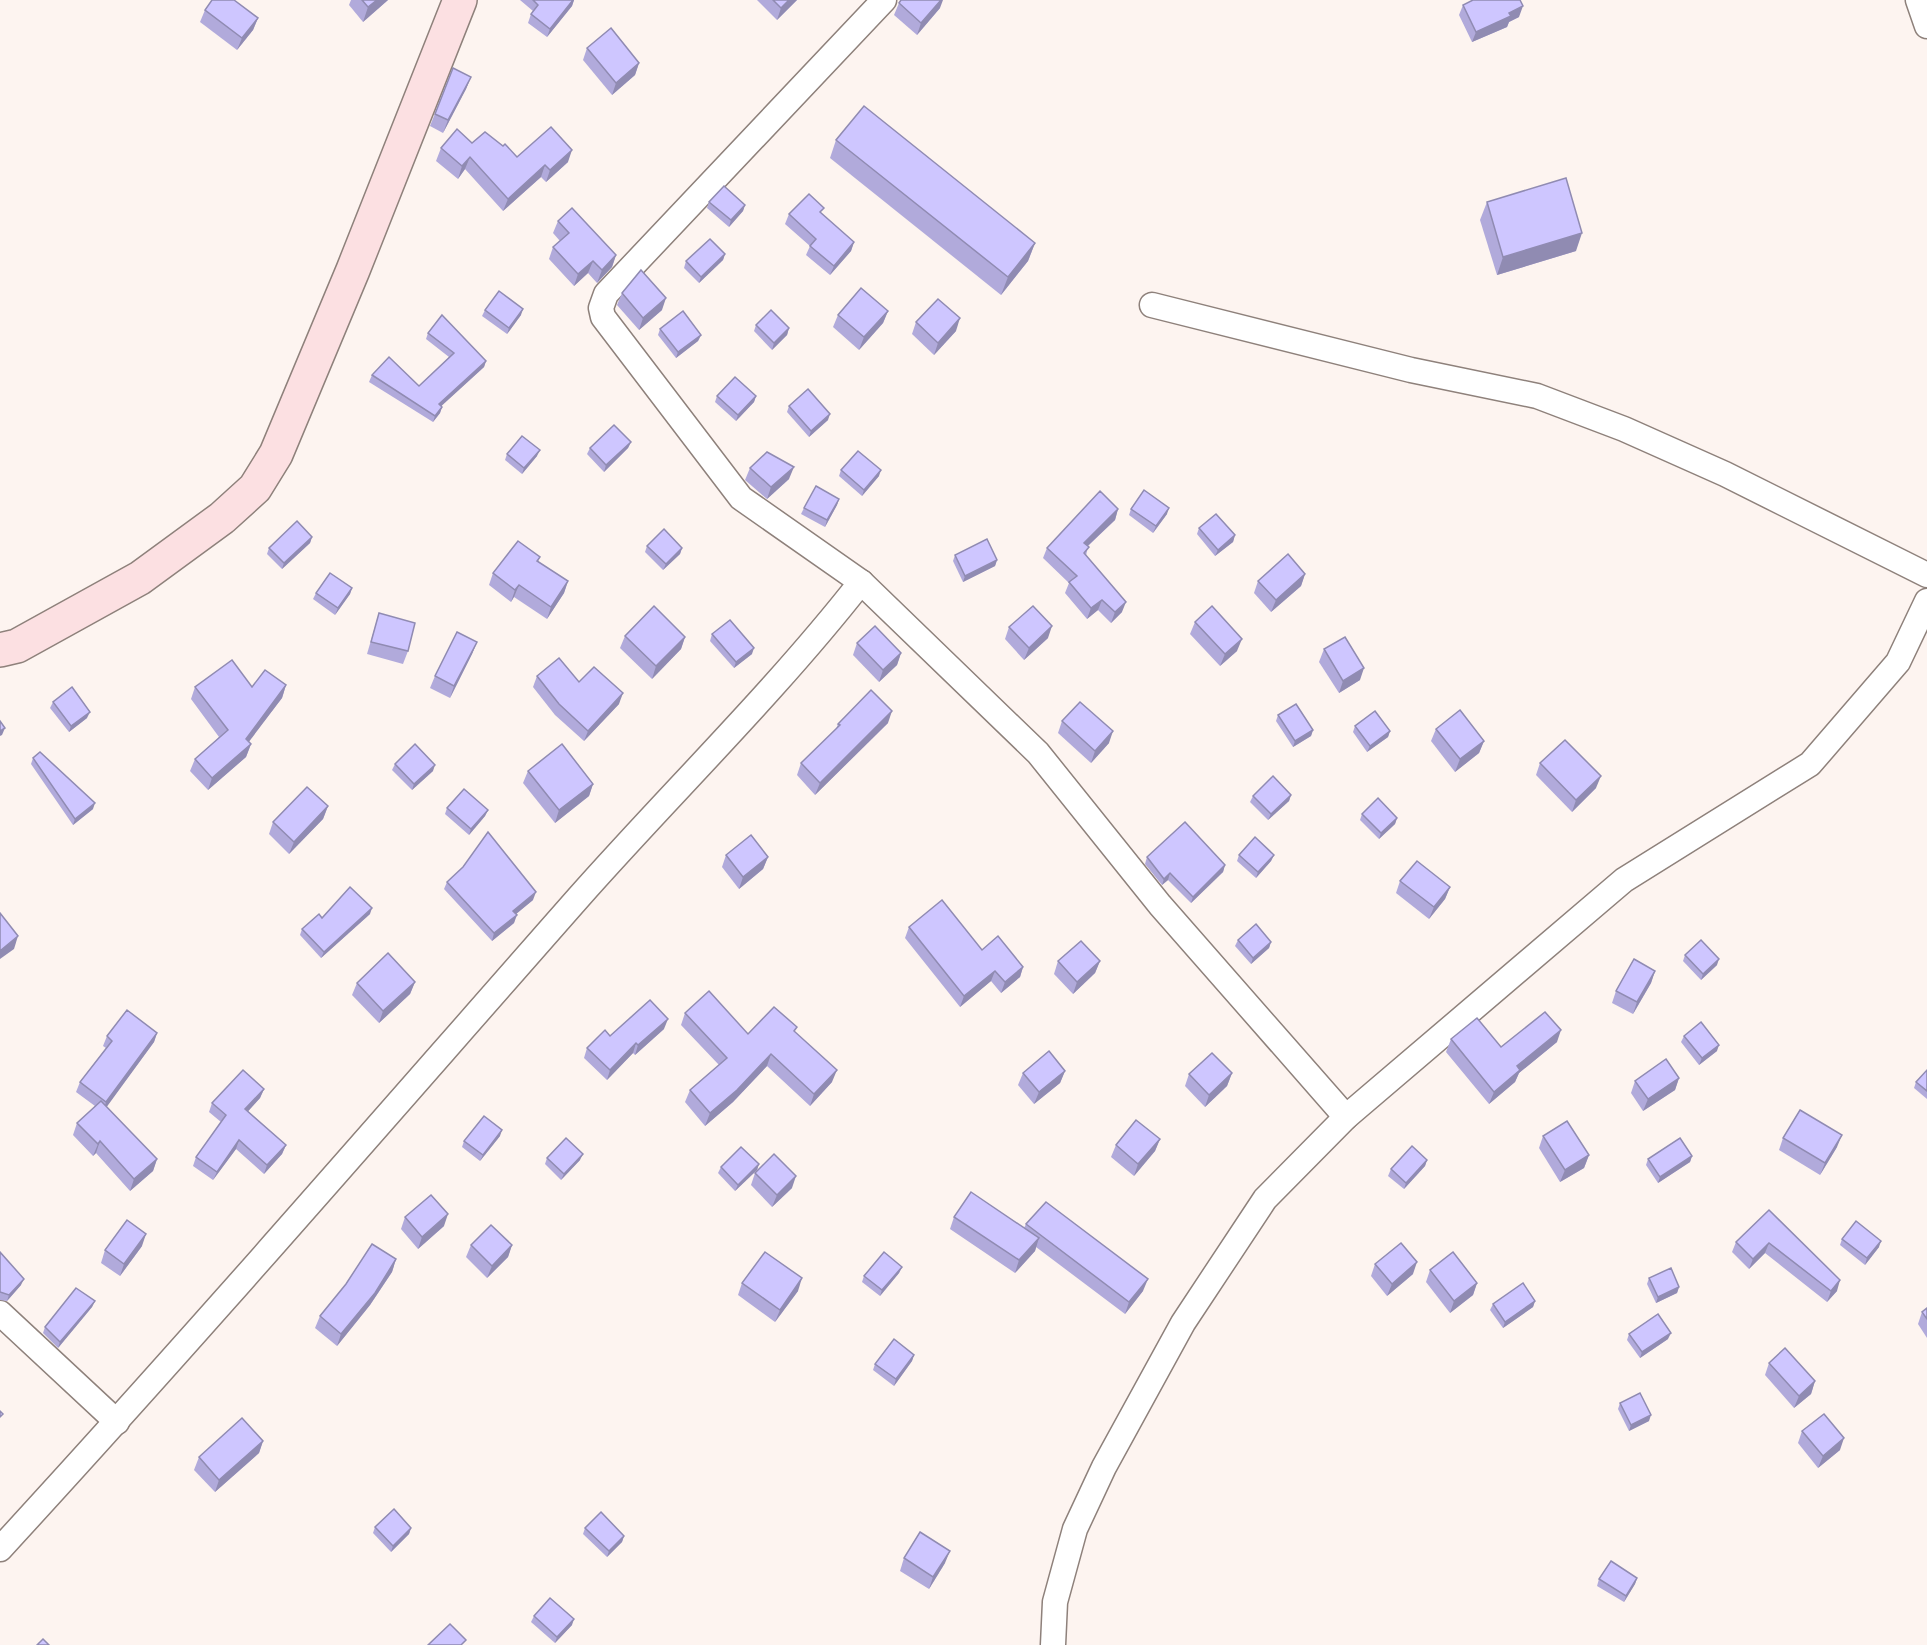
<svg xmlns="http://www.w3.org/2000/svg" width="1927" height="1645" font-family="Overpass,sans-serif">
<rect width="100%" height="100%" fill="#fdf4f0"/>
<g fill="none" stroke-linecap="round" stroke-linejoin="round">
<defs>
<g id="street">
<path d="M884,0L606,294L601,308L603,317L741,498L861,582L1038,753L1160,905L1346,1117"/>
<path d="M1918,0L1927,26"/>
<path d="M1152,305L1411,370L1537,396L1624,429L1725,474L1927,575"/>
<path d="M0,1313L117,1422"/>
<path d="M0,1549C197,1335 387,1115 579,897C672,792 774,693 861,582"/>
<path d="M1053,1645L1055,1602L1075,1529L1104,1467L1183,1323L1265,1199L1346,1117L1624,880L1810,764L1898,662L1927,601"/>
</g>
<path id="secondary" d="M0,650L17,646L140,578L222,518L255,488L276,454L353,270L460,0"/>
</defs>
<!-- street casing -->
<use href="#street" stroke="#8e817b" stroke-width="27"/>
<!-- secondary casing -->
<use href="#secondary" stroke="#8e817b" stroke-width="36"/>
<!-- street -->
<use href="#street" stroke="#fff" stroke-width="24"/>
<!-- secondary -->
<use href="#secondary" stroke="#fce0e2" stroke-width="33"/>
</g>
<!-- wall -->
<g fill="#b1aadb">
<path d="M351,0H388L363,22L349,5Z"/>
<path d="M520,0H574L572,6L547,37L528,23L531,14L533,11Z"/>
<path d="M757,0H797L777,20Z"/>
<path d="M899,3L940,8L917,35L894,15Z"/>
<path d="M1463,5L1519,17L1509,22L1507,27L1472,42L1459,15Z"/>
<path d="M205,10L258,18L253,30L237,50L200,22Z"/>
<path d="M587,48L639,63L635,75L612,95L583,60Z"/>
<path d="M453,68L471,77L466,89L443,133L430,126Z"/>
<path d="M836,140L1035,243L1028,261L1001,295L830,158Z"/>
<path d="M472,143L517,157L568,162L546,182L541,177L503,211L465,169L458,179L436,161L441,148Z"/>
<path d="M709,202L745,205L743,211L729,227L707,208Z"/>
<path d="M1487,202L1576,251L1497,275L1480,220Z"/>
<path d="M789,214H822L854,242L851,251L830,275L806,255L810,246L785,224Z"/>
<path d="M558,221L616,255L612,267L597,283L588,273L574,286L549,259L553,247L560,241L553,233Z"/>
<path d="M725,254L723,260L699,283L684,268L686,261Z"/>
<path d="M622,293L662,310L639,330L617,305Z"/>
<path d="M485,310L521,315L507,334L482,316Z"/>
<path d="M888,311L883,323L859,350L833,327L838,315Z"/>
<path d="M916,322L956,331L934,355L912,334Z"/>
<path d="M756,325L789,328L787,335L772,350L754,331Z"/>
<path d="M660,329L701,335L698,341L676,358L658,335Z"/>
<path d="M428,333L486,361L484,367L441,406L442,407L440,413L433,422L369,382L372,375L419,386L449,357L426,339Z"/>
<path d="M717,396H756L754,402L736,421L715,402Z"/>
<path d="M789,406L828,420L809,437L787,412Z"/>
<path d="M631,442L628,448L604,472L587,454L590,448Z"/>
<path d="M507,454L537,456L522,474L505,460Z"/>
<path d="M750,468L789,479L767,499L745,480Z"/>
<path d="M841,470L879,476L862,496L839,476Z"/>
<path d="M839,499L837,505L825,527L801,514L804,508Z"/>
<path d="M1118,509L1115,520L1088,546L1086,556L1122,612L1111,623L1098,610L1087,619L1065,593L1069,583L1043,558L1047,548Z"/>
<path d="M1131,509L1167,514L1153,533L1129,515Z"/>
<path d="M1199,528L1235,535L1233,542L1215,556L1197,534Z"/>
<path d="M312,537L310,543L282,569L267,554L269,548Z"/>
<path d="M647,546L682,548L680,554L663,570L645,552Z"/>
<path d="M955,555L997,560L995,566L963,582L953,561Z"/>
<path d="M540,557L538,562L568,581L564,593L547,619L514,597L511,602L489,585L493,573Z"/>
<path d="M1305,574L1301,586L1271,612L1254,593L1258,581Z"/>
<path d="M352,588L350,594L335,615L313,599L316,593Z"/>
<path d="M379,613L408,651L403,664L367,654Z"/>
<path d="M1195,622L1237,651L1220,666L1190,634Z"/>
<path d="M1009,627L1048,638L1024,660L1005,639Z"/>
<path d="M712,634L752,654L734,668L710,641Z"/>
<path d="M625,636L685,637L681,649L652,679L620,648Z"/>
<path d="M477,642L472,654L450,698L430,688L435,676Z"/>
<path d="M857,643L901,653L897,665L879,682L853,655Z"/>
<path d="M1324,649L1360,680L1339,693L1319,662Z"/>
<path d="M537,676L579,682L619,704L584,741L555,715L533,687Z"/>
<path d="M286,685L282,698L248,742L251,744L246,757L208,790L190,771L195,759L219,737L191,699L195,687H252Z"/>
<path d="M53,702L87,718L69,732L50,708Z"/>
<path d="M1278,715L1313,730L1311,736L1293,747L1276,721Z"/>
<path d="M1062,721L1109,743L1091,763L1058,733Z"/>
<path d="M888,723L815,795L797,775L801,763L836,729L838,724Z"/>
<path d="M1355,726L1390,731L1388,737L1367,752L1353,732Z"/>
<path d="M1436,729L1484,741L1479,753L1455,772L1431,741Z"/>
<path d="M33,758L93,809L73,825L31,764Z"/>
<path d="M1540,763L1596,788L1572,812L1536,775Z"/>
<path d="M395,764L433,771L412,790L392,770Z"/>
<path d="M528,771L593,784L589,796L555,823L523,783Z"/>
<path d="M1291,795L1289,801L1268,820L1250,802L1253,796Z"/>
<path d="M328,806L323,819L289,854L269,834L273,822Z"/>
<path d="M447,808L488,810L485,816L469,835L445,814Z"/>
<path d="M1362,814L1397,818L1395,824L1379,839L1360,820Z"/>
<path d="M726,855L768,857L763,869L739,889L722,867Z"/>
<path d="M1239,855H1274L1271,861L1256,878L1237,861Z"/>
<path d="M1147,857L1225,865L1223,872L1191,903L1168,880L1162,885L1145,864Z"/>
<path d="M1400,881L1450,887L1445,899L1429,919L1396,893Z"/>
<path d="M447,882L533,900L516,914L514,923L492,941L444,889Z"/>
<path d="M370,914L321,958L300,935L302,929L322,918Z"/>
<path d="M909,927L982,950L1023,967L1020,977L1001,993L991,981L960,1007L905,938Z"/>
<path d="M1238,940L1271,942L1269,948L1251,964L1235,946Z"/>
<path d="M1685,955L1717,965L1701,980L1683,961Z"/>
<path d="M1058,961H1100L1095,973L1073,994L1054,974Z"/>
<path d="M1655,971L1651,983L1633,1014L1612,1003L1616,991Z"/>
<path d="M415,982L410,994L379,1023L352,995L357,983Z"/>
<path d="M685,1013L748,1034L795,1032L832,1082L810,1106L767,1066L733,1102L705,1126L685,1102L690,1090L719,1065L681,1025Z"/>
<path d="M664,1029L635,1055L633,1053L607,1080L584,1058L587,1048L610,1036Z"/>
<path d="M157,1033L154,1042L106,1107L157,1159L153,1171L130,1191L96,1153L93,1156L73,1135L77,1123L95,1106L76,1092L80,1082L106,1048L103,1046L107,1036Z"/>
<path d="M1684,1036L1717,1051L1699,1065L1681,1042Z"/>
<path d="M1451,1039L1501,1047L1557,1042L1519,1073L1515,1082L1489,1104L1446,1052Z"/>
<path d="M1927,1070V1099L1914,1088L1916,1082Z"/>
<path d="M1065,1071L1060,1083L1034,1104L1018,1085L1023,1073Z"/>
<path d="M1232,1073L1227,1086L1205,1107L1185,1086L1189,1074Z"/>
<path d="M1679,1078L1675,1090L1643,1111L1631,1093L1635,1081Z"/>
<path d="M264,1089L260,1098L248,1111L286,1145L282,1154L264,1174L236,1149L213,1180L193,1166L196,1157L221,1122L209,1112L212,1103Z"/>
<path d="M500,1136L480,1161L462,1147L464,1141Z"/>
<path d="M1543,1136L1589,1155L1584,1168L1560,1182L1539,1148Z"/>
<path d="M1783,1138L1837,1147L1820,1175L1779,1150Z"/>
<path d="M1160,1139L1155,1151L1134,1176L1111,1157L1116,1145Z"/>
<path d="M1692,1156L1690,1162L1658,1183L1646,1165L1648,1159Z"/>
<path d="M547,1158L580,1160L561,1180L545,1164Z"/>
<path d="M1427,1160L1425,1166L1404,1189L1388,1176L1391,1169Z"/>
<path d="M759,1164L757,1170L735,1191L718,1173L721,1167Z"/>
<path d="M755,1173L792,1188L772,1207L751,1185Z"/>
<path d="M1769,1210L1837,1291L1827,1302L1765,1253L1749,1269L1732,1252L1736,1242Z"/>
<path d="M405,1217L444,1226L418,1249L401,1229Z"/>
<path d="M954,1217L1024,1228L1026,1224L1143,1291L1125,1314L1036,1247L1035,1251L1015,1273L950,1229Z"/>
<path d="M1842,1239L1879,1247L1865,1265L1840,1245Z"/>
<path d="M471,1245H512L508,1257L487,1278L466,1257Z"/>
<path d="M142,1246L120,1276L101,1263L105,1250Z"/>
<path d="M0,1252L21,1285L7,1301L0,1300Z"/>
<path d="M396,1259L392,1272L370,1305L337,1346L315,1328L320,1316Z"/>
<path d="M1375,1264L1413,1274L1387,1296L1371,1276Z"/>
<path d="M902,1267L899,1273L880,1296L862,1282L864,1276Z"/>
<path d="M1430,1270L1477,1283L1473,1295L1450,1313L1426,1282Z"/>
<path d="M1649,1278L1679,1287L1677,1293L1656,1303L1647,1284Z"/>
<path d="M742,1283L798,1291L775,1322L738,1295Z"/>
<path d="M95,1301L92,1307L58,1348L43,1333L45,1327Z"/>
<path d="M1535,1301L1533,1307L1503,1328L1490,1310L1493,1304Z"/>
<path d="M1927,1308V1338L1918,1324L1922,1312Z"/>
<path d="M1629,1334L1668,1339L1640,1358L1627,1340Z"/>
<path d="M914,1355L912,1361L894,1386L873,1370L875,1364Z"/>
<path d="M1769,1363L1815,1381L1811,1394L1794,1408L1765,1375Z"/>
<path d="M1620,1403L1649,1421L1629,1431L1618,1409Z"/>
<path d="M1802,1431L1840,1450L1818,1468L1798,1443Z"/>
<path d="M263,1441L259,1453L215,1492L194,1470L199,1457Z"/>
<path d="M375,1527L411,1528L409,1534L391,1552L373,1533Z"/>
<path d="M585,1528L624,1536L622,1542L607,1557L583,1534Z"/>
<path d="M904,1558L945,1563L929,1589L900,1571Z"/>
<path d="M1637,1578L1635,1584L1624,1602L1597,1586L1599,1579Z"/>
<path d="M534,1616L572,1625L555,1643L531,1622Z"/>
</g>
<!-- shaded-wall -->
<g fill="#908bb2">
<path d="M377,0H388L363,22L368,7Z"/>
<path d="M573,0H574L572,6L547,37L550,29Z"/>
<path d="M789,0H797L777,20L781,8Z"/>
<path d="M941,0H943L940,8L917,35L921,23Z"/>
<path d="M1523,6L1519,17L1509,22L1507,27L1472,42L1476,32L1509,13Z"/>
<path d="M258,18L253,30L237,50L242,38Z"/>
<path d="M639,63L635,75L612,95L616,83Z"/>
<path d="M471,77L466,89L443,133L448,120Z"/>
<path d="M572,150L568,162L546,182L550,170Z"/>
<path d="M470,157L465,169L458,179L462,166Z"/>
<path d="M545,165L541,177L503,211L508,199Z"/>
<path d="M745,205L743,211L729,227L731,220Z"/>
<path d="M1582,233L1576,251L1497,275L1503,257Z"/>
<path d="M854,242L851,251L830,275L834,266Z"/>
<path d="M1035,243L1028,261L1001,295L1008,277Z"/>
<path d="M725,254L723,260L699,283L701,277Z"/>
<path d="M616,255L612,267L597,283L602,270Z"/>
<path d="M593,261L588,273L574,286L578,274Z"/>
<path d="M666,298L662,310L639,330L643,318Z"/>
<path d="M523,309L521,315L507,334L509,328Z"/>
<path d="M888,311L883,323L859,350L864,337Z"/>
<path d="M960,318L956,331L934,355L938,343Z"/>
<path d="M789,328L787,335L772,350L774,343Z"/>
<path d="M701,335L698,341L676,358L678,352Z"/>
<path d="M486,361L484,367L437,410L439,404Z"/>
<path d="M756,396L754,402L736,421L738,415Z"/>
<path d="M442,407L440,413L433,422L435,416Z"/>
<path d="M830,414L828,420L809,437L811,431Z"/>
<path d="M631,442L628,448L604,472L606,465Z"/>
<path d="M540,450L537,456L522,474L524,468Z"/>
<path d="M794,467L789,479L767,499L771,487Z"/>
<path d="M881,470L879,476L862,496L864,490Z"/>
<path d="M839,499L837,505L825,527L827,520Z"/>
<path d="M1169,508L1167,514L1153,533L1156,526Z"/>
<path d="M1118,509L1115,520L1080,553L1084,543Z"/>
<path d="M1235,535L1233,542L1215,556L1218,550Z"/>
<path d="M312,537L310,543L282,569L284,563Z"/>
<path d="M682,548L680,554L663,570L666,564Z"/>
<path d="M997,560L995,566L963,582L965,576Z"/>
<path d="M1305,574L1301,586L1271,612L1276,600Z"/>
<path d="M568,581L564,593L547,619L551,607Z"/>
<path d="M519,585L514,597L511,602L515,590Z"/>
<path d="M352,588L350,594L335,615L338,608Z"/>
<path d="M1102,600L1098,610L1087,619L1091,608Z"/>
<path d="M1126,602L1122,612L1111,623L1115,612Z"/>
<path d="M1052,626L1048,638L1024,660L1029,648Z"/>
<path d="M685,637L681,649L652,679L656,666Z"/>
<path d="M1242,639L1237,651L1220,666L1225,654Z"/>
<path d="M477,642L472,654L450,698L454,686Z"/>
<path d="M754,648L752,654L734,668L736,662Z"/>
<path d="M901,653L897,665L879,682L883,670Z"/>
<path d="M1364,668L1360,680L1339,693L1343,681Z"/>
<path d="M286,685L282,698L242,751L246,739Z"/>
<path d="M623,693L619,704L584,741L588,731Z"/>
<path d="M892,711L888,723L815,795L820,783Z"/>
<path d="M90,712L87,718L69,732L71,726Z"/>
<path d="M5,728L2,735L0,736V731Z"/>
<path d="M1313,730L1311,736L1293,747L1295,741Z"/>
<path d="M1113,731L1109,743L1091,763L1095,751Z"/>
<path d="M1390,731L1388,737L1367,752L1370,746Z"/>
<path d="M1484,741L1479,753L1455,772L1460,759Z"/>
<path d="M251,744L246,757L208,790L212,778Z"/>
<path d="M435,765L433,771L412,790L414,784Z"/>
<path d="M1601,776L1596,788L1572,812L1576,800Z"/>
<path d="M593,784L589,796L555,823L559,810Z"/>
<path d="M1291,795L1289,801L1268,820L1271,814Z"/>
<path d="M95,803L93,809L73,825L75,819Z"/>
<path d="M328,806L323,819L289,854L294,842Z"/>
<path d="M488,810L485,816L469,835L471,829Z"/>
<path d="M1397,818L1395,824L1379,839L1381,833Z"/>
<path d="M1274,855L1271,861L1256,878L1258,872Z"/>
<path d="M768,857L763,869L739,889L743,877Z"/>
<path d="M1225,865L1223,872L1191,903L1193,897Z"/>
<path d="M1170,873L1168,880L1162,885L1164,879Z"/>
<path d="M1450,887L1445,899L1429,919L1434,907Z"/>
<path d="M536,892L533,900L510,919L513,911Z"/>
<path d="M372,908L370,914L321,958L324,952Z"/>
<path d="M517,915L514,923L492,941L494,933Z"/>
<path d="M18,936L14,949L0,959V951Z"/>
<path d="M1271,942L1269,948L1251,964L1253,958Z"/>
<path d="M1719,959L1717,965L1701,980L1703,974Z"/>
<path d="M1100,961L1095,973L1073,994L1077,982Z"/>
<path d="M1023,967L1020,977L1001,993L1005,982Z"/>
<path d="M995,971L991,981L960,1007L964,996Z"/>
<path d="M1655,971L1651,983L1633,1014L1637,1002Z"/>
<path d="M415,982L410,994L379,1023L383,1011Z"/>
<path d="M668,1019L664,1029L635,1055L638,1045Z"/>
<path d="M1561,1030L1557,1042L1519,1073L1515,1082L1489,1104L1494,1092L1517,1066Z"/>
<path d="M157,1033L154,1042L103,1112L106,1102Z"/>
<path d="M636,1043L633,1053L607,1080L610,1070Z"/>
<path d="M1719,1045L1717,1051L1699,1065L1702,1058Z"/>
<path d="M771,1054L767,1066L733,1102L705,1126L710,1113Z"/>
<path d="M837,1070L832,1082L810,1106L814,1094Z"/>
<path d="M1065,1071L1060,1083L1034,1104L1039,1092Z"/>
<path d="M1232,1073L1227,1086L1205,1107L1209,1095Z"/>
<path d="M1679,1078L1675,1090L1643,1111L1648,1099Z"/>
<path d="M264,1089L260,1098L242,1118L245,1109Z"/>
<path d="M502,1130L500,1136L480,1161L483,1155Z"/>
<path d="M1842,1135L1837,1147L1820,1175L1825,1163Z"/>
<path d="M1160,1139L1155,1151L1134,1176L1138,1164Z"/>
<path d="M239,1140L236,1149L213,1180L217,1172Z"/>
<path d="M100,1141L96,1153L93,1156L98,1144Z"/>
<path d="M286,1145L282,1154L264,1174L267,1165Z"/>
<path d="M583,1154L580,1160L561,1180L564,1174Z"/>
<path d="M1589,1155L1584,1168L1560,1182L1565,1170Z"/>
<path d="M1692,1156L1690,1162L1658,1183L1660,1177Z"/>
<path d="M157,1159L153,1171L130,1191L134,1179Z"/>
<path d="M1427,1160L1425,1166L1404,1189L1406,1183Z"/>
<path d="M759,1164L757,1170L735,1191L738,1185Z"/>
<path d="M796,1176L792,1188L772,1207L777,1195Z"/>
<path d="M448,1214L444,1226L418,1249L422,1237Z"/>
<path d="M146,1234L142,1246L120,1276L124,1264Z"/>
<path d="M1039,1238L1035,1251L1015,1273L1019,1260Z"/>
<path d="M1881,1241L1879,1247L1865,1265L1867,1258Z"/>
<path d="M1769,1243L1765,1253L1749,1269L1753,1259Z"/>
<path d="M512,1245L508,1257L487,1278L492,1266Z"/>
<path d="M396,1259L392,1272L370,1305L337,1346L341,1334Z"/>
<path d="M1417,1262L1413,1274L1387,1296L1392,1284Z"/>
<path d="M902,1267L899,1273L880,1296L882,1290Z"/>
<path d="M802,1278L798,1291L775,1322L780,1310Z"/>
<path d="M24,1279L21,1285L7,1301L9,1295Z"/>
<path d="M1148,1279L1143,1291L1125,1314L1129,1302Z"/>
<path d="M1840,1280L1837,1291L1827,1302L1831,1291Z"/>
<path d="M1477,1283L1473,1295L1450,1313L1454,1301Z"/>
<path d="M1679,1287L1677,1293L1656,1303L1658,1297Z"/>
<path d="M95,1301L92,1307L58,1348L60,1342Z"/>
<path d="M1535,1301L1533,1307L1503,1328L1505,1322Z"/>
<path d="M1671,1333L1668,1339L1640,1358L1642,1352Z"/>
<path d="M914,1355L912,1361L894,1386L896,1379Z"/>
<path d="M1815,1381L1811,1394L1794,1408L1799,1396Z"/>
<path d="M1651,1415L1649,1421L1629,1431L1631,1425Z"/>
<path d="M1844,1438L1840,1450L1818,1468L1823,1456Z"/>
<path d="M263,1441L259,1453L215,1492L219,1480Z"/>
<path d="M411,1528L409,1534L391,1552L393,1546Z"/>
<path d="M624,1536L622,1542L607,1557L609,1551Z"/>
<path d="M950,1551L945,1563L929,1589L933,1577Z"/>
<path d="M1637,1578L1635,1584L1624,1602L1626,1596Z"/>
<path d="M574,1619L572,1625L555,1643L557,1637Z"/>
</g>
<!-- building -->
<g fill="#cec6ff" stroke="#908bb2" stroke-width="1.5">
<path d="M212,0H234L258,18L242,38L205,10Z"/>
<path d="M362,0H377L368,7Z"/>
<path d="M533,0H573L550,29L531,14L538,5Z"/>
<path d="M773,0H789L781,8Z"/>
<path d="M901,0H941L921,23L899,3Z"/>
<path d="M1473,0H1520L1523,6L1509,13L1511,16L1476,32L1463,5Z"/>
<path d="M611,28L639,63L616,83L587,48Z"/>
<path d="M453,68L471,77L448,120L435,114Z"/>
<path d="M864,106L1035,243L1008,277L836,140Z"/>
<path d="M551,127L572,150L550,170L545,165L508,199L470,157L462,166L441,148L457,129L472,143L485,132L503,146L505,144L517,157Z"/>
<path d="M1566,178L1582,233L1503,257L1487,202Z"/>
<path d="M724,186L745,205L731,220L709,202Z"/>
<path d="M809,194L824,208L820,212L854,242L834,266L810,246L816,239L789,214Z"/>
<path d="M572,208L616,255L602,270L593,261L578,274L553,247L569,233L558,221Z"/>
<path d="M710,239L725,254L701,277L686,261Z"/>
<path d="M641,270L666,298L643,318L622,293Z"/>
<path d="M861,288L888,311L864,337L838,315Z"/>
<path d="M499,291L523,309L509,328L485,310Z"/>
<path d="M938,299L960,318L938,343L916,322Z"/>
<path d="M771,310L789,328L774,343L756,325Z"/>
<path d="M683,311L701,335L678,352L660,329Z"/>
<path d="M442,315L486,361L439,404L442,407L435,416L372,375L389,357L419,386L454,353L428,333Z"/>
<path d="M735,377L756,396L738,415L717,396Z"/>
<path d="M808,389L830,414L811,431L789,406Z"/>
<path d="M614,425L631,442L606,465L590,448Z"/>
<path d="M522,436L540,450L524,468L507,454Z"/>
<path d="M858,451L881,470L864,490L841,470Z"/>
<path d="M767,452L794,467L771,487L750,468Z"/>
<path d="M816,486L839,499L827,520L804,508Z"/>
<path d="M1144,490L1169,508L1156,526L1131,509Z"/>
<path d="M1100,491L1118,509L1084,543L1089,547L1084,553L1126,602L1115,612L1102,600L1091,608L1069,582L1077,576L1047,548Z"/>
<path d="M1216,514L1235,535L1218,550L1199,528Z"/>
<path d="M297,521L312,537L284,563L269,548Z"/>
<path d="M664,529L682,548L666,564L647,546Z"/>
<path d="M987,539L997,560L965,576L955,555Z"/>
<path d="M518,541L540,557L537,561L568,581L551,607L519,585L515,590L493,573Z"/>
<path d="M1288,554L1305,574L1276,600L1258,581Z"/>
<path d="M330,573L352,588L338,608L316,593Z"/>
<path d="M654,606L685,637L656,666L625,636Z"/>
<path d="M1033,606L1052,626L1029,648L1009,627Z"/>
<path d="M1212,606L1242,639L1225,654L1195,622Z"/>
<path d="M379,613L415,623L408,651L371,642Z"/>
<path d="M730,620L754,648L736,662L712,634Z"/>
<path d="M875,626L901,653L883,670L857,643Z"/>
<path d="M457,632L477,642L454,686L435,676Z"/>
<path d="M1345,637L1364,668L1343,681L1324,649Z"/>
<path d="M559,658L579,682L594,667L623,693L588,731L559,704L537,676Z"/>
<path d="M232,660L252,687L265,670L286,685L246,739L251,744L212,778L195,759L228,730L195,687Z"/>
<path d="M72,687L90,712L71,726L53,702Z"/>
<path d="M871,690L892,711L820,783L801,763L840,725L838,724Z"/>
<path d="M1080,702L1113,731L1095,751L1062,721Z"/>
<path d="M1296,704L1313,730L1295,741L1278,715Z"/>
<path d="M1460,710L1484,741L1460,759L1436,729Z"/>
<path d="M1375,711L1390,731L1370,746L1355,726Z"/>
<path d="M0,721L5,728L0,731Z"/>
<path d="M1565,740L1601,776L1576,800L1540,763Z"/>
<path d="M415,744L435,765L414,784L395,764Z"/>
<path d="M562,744L593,784L559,810L528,771Z"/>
<path d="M40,752L95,803L75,819L33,758Z"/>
<path d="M1273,776L1291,795L1271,814L1253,796Z"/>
<path d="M307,787L328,806L294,842L273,822Z"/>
<path d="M464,789L488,810L471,829L447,808Z"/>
<path d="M1378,798L1397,818L1381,833L1362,814Z"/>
<path d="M1185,822L1225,865L1193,897L1170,873L1164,879L1147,857Z"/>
<path d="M488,832L536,892L513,911L517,915L494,933L447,882L463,867Z"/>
<path d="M751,835L768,857L743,877L726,855Z"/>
<path d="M1255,837L1274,855L1258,872L1239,855Z"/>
<path d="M1417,861L1450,887L1434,907L1400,881Z"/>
<path d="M350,887L372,908L324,952L302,929L319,914L322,918Z"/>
<path d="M942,900L982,950L998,936L1023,967L1005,982L995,971L964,996L909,927Z"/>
<path d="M0,913L18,936L0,951Z"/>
<path d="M1256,924L1271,942L1253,958L1238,940Z"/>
<path d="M1701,940L1719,959L1703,974L1685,955Z"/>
<path d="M1081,941L1100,961L1077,982L1058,961Z"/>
<path d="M388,953L415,982L383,1011L357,983Z"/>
<path d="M1634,959L1655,971L1637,1002L1616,991Z"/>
<path d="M709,991L748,1034L774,1007L797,1027L794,1031L837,1070L814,1094L771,1054L737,1090L710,1113L690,1090L727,1058L685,1013Z"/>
<path d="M650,1000L668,1019L638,1045L636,1043L610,1070L587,1048L605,1030L610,1036Z"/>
<path d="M127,1010L157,1033L106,1102L80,1082L112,1041L107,1036Z"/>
<path d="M1545,1012L1561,1030L1517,1066L1520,1070L1494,1092L1451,1039L1477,1018L1501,1047Z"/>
<path d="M1701,1022L1719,1045L1702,1058L1684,1036Z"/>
<path d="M1049,1051L1065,1071L1039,1092L1023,1073Z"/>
<path d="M1212,1053L1232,1073L1209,1095L1189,1074Z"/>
<path d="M1666,1059L1679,1078L1648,1099L1635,1081Z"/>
<path d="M243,1070L264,1089L245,1109L286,1145L267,1165L239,1140L217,1172L196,1157L226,1115L212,1103Z"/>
<path d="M1927,1070V1091L1916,1082Z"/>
<path d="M101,1101L157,1159L134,1179L100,1141L98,1144L77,1123Z"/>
<path d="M1800,1110L1842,1135L1825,1163L1783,1138Z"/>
<path d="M484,1116L502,1130L483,1155L464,1141Z"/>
<path d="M1136,1120L1160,1139L1138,1164L1116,1145Z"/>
<path d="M1567,1121L1589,1155L1565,1170L1543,1136Z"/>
<path d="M566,1138L583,1154L564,1174L547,1158Z"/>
<path d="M1680,1138L1692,1156L1660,1177L1648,1159Z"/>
<path d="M1412,1146L1427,1160L1406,1183L1391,1169Z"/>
<path d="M741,1147L759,1164L738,1185L721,1167Z"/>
<path d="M774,1154L796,1176L777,1195L755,1173Z"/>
<path d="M971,1192L1039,1238L1019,1260L954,1217Z"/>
<path d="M431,1195L448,1214L422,1237L405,1217Z"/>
<path d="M1046,1202L1148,1279L1129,1302L1026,1224Z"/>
<path d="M1769,1210L1840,1280L1831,1291L1769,1243L1753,1259L1736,1242Z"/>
<path d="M127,1220L146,1234L124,1264L105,1250Z"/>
<path d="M1856,1221L1881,1241L1867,1258L1842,1239Z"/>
<path d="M491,1225L512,1245L492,1266L471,1245Z"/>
<path d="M1401,1243L1417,1262L1392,1284L1375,1264Z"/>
<path d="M372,1244L396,1259L375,1293L341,1334L320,1316L346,1284Z"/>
<path d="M0,1252L24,1279L9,1295L0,1292Z"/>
<path d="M765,1252L802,1278L780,1310L742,1283Z"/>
<path d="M884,1252L902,1267L882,1290L864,1276Z"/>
<path d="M1453,1252L1477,1283L1454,1301L1430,1270Z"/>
<path d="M1671,1268L1679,1287L1658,1297L1649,1278Z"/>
<path d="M1523,1283L1535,1301L1505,1322L1493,1304Z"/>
<path d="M76,1288L95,1301L60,1342L45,1327Z"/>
<path d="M1927,1308V1319L1922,1312Z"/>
<path d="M1658,1314L1671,1333L1642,1352L1629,1334Z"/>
<path d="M894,1339L914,1355L896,1379L875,1364Z"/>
<path d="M1785,1348L1815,1381L1799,1396L1769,1363Z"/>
<path d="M1640,1393L1651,1415L1631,1425L1620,1403Z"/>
<path d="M0,1411L3,1414L0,1417Z"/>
<path d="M1824,1414L1844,1438L1823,1456L1802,1431Z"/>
<path d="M242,1418L263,1441L219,1480L199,1457Z"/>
<path d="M394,1509L411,1528L393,1546L375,1527Z"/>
<path d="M601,1512L624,1536L609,1551L585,1528Z"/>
<path d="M920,1532L950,1551L933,1577L904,1558Z"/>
<path d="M1611,1561L1637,1578L1626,1596L1599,1579Z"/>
<path d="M550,1598L574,1619L557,1637L534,1616Z"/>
<path d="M450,1624L466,1640L461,1645H428Z"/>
<path d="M43,1639L49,1645H37Z"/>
</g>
</svg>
